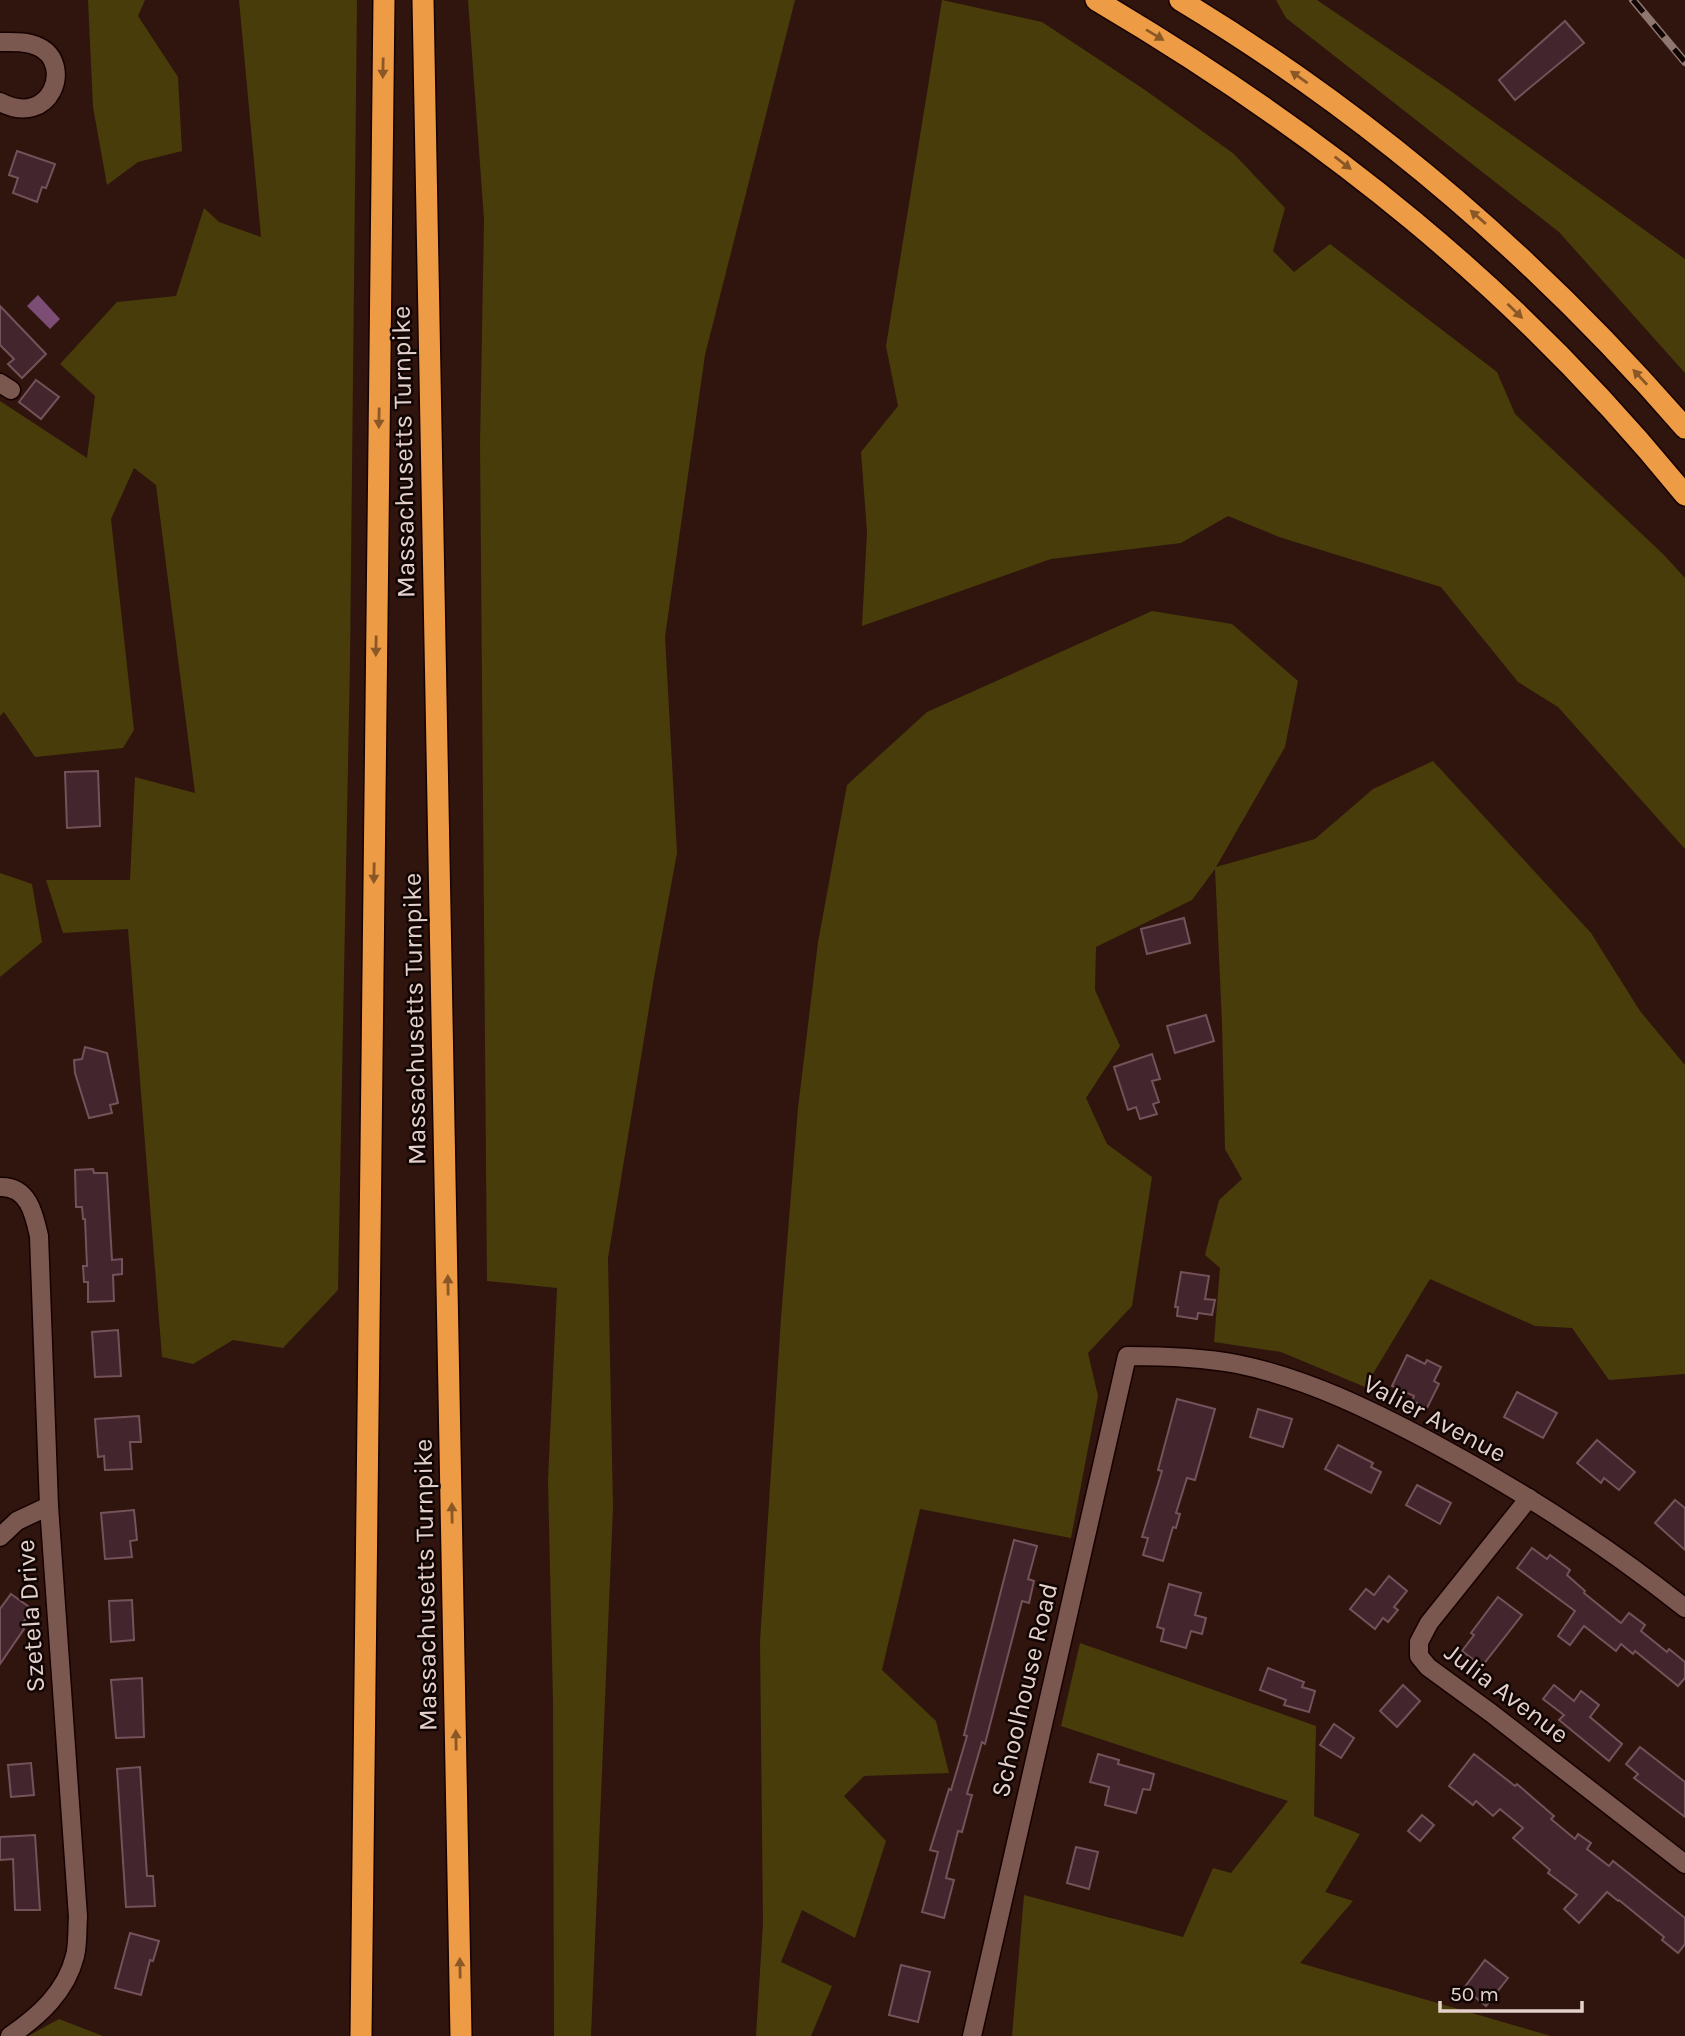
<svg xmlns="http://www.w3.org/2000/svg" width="1685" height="2036" font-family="Karla,sans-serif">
<rect width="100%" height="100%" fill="#30140e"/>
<!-- green -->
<g fill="#483c0a">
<path d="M88,0H145L138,16L178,77L182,151L138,162L107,185L93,107Z"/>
<path d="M239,0H357L350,660L338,1290L283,1348L233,1340L193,1364L162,1357L128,929L63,933L46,880H130L135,777L195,793L156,485L134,468L111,519L134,730L123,748L35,757L4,712L0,716V401L87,458L95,396L60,364L117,302L176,296L204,208L219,222L261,237Z"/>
<path d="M468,0H795L705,355L665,637L677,853L654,978L608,1258L613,1507L591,2036H554L553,1701L548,1480L557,1288L487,1281L480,444L484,219Z"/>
<path d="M942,0L1042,22L1145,90L1234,154L1285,208L1273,251L1294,272L1330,244L1497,372L1515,414L1663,554L1685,578V849L1558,707L1518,682L1441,587L1279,537L1228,516L1181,543L1051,559L862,626L867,532L861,452L898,406L886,346Z"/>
<path d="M1276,0H1317L1445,87L1685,259V373L1559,232L1286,18Z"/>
<path d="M1152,611L1232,624L1298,681L1285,747L1216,867L1315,839L1373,789L1433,761L1591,933L1640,1011L1685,1065V1374L1609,1380L1572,1328L1535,1326L1430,1279L1365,1387L1281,1352L1214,1342L1220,1268L1205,1255L1219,1200L1242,1179L1225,1149L1222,1023L1215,869L1192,900L1096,947L1095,990L1120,1046L1086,1098L1107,1144L1152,1177L1132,1306L1088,1353L1098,1396L1071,1538L920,1509L882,1670L936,1721L949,1773L864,1776L844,1796L886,1841L855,1938L802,1910L781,1962L832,1986L811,2036H756L763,1923L760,1641L781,1318L798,1108L818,942L847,785L927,712Z"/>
<path d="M0,873L32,884L42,942L0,977Z"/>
<path d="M1080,1643L1316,1726L1314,1816L1360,1834L1325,1892L1353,1901L1300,1963L1551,2036H1012L1024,1895L1183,1937L1213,1868L1231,1873L1288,1801L1061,1726Z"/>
<path d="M59,2019L103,2036H28Z"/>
</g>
<!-- water -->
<path fill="#7c4e76" d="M38,295L60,319L50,329L27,306Z"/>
<!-- building -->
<g fill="#43252d" stroke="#74525a" stroke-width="2">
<path d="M1565,21L1584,43L1515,100L1499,80Z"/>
<path d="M17,151L55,164L46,188L42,187L37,202L13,193L18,178L9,175Z"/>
<path d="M0,306L46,354L22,378L8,364L14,359L0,345Z"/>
<path d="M36,380L59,397L41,419L19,402Z"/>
<path d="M98,771L100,826L67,828L65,772Z"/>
<path d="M1184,918L1190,943L1147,954L1141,929Z"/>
<path d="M1206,1015L1214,1041L1175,1053L1167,1026Z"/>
<path d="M85,1047L107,1053L118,1103L110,1105L112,1113L89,1118L75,1073L74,1060L82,1059Z"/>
<path d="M1152,1054L1160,1079L1152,1081L1159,1102L1153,1104L1157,1114L1140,1119L1136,1107L1128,1110L1114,1067Z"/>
<path d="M93,1169L94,1173H107L112,1260L122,1259V1274L113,1275L114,1301L88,1302V1282H84L83,1266H87L85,1219H83L82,1207H76L75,1170Z"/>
<path d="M1181,1272L1209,1276L1205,1299L1215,1300L1212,1315L1198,1313L1197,1319L1177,1316L1178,1307H1175Z"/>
<path d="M118,1330L121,1376L95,1377L92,1332Z"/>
<path d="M1407,1355L1425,1364L1427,1360L1441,1367L1434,1381L1439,1384L1427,1408L1412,1401L1414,1396L1392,1386Z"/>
<path d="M1517,1392L1557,1413L1543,1438L1504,1417Z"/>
<path d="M1177,1399L1215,1409L1195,1480L1187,1478L1176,1513L1180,1514L1176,1528L1173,1527L1163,1561L1143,1555L1148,1538L1142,1537L1162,1471L1158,1470Z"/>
<path d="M1258,1409L1292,1419L1283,1447L1250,1437Z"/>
<path d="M139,1416L141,1442H130L132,1469L105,1470L104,1456L98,1457L95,1419Z"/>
<path d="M1597,1440L1635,1472L1619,1490L1604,1478L1601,1483L1577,1463Z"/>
<path d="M1338,1445L1373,1463L1371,1467L1381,1472L1371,1493L1325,1469Z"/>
<path d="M1417,1485L1451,1503L1440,1524L1406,1505Z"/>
<path d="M1675,1500L1685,1508V1550L1655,1523Z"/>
<path d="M134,1510L137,1540L130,1541L132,1557L105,1559L101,1513Z"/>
<path d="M1014,1540L1037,1546L1028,1579L1034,1581L1029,1603L1022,1601L985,1744L982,1742L967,1794L972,1795L962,1832L958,1831L946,1878L954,1880L944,1918L922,1912L938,1852L930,1850L949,1789L951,1790L967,1736L964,1735Z"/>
<path d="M1532,1548L1547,1559L1550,1555L1570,1570L1567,1575L1585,1591L1584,1593L1621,1623L1629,1613L1645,1625L1641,1631L1667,1652L1669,1649L1685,1662V1678L1678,1686L1635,1651L1633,1654L1621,1644L1616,1651L1584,1626L1570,1645L1558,1636L1575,1611L1517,1568Z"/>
<path d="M1389,1576L1407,1591L1394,1607L1398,1610L1388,1622L1383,1618L1375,1629L1350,1609L1366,1589L1374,1595Z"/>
<path d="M1169,1584L1201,1593L1195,1615L1206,1618L1202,1634L1191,1631L1186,1648L1161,1641L1164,1629L1157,1627Z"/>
<path d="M11,1594L32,1609L21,1626L24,1629L0,1664V1609Z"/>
<path d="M1498,1597L1522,1615L1482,1666L1462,1651L1474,1635L1471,1633Z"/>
<path d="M132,1600L134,1640L111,1642L109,1601Z"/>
<path d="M1268,1668L1304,1682L1302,1687L1315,1691L1309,1712L1284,1705L1286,1700L1260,1690Z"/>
<path d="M142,1678L144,1737L116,1738L111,1680Z"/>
<path d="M1403,1685L1420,1701L1397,1727L1380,1711Z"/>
<path d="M1554,1685L1574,1701L1581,1691L1599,1705L1590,1717L1622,1744L1609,1761L1559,1720L1564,1715L1543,1699Z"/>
<path d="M1334,1724L1354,1738L1341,1758L1320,1745Z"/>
<path d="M1640,1747L1685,1782V1817L1634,1778L1638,1774L1626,1764Z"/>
<path d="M1098,1754L1119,1760L1118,1764L1154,1774L1150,1790L1143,1789L1136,1813L1105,1805L1109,1787L1090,1782Z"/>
<path d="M1474,1754L1515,1786L1517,1784L1554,1816L1551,1819L1575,1839L1578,1834L1591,1843L1587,1849L1609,1866L1613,1861L1685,1918V1944L1678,1953L1662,1940L1664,1937L1619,1900L1618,1901L1607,1892L1579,1923L1564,1909L1577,1895L1548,1873L1550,1870L1513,1838L1523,1828L1500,1809L1493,1816L1476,1801L1473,1805L1449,1786Z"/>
<path d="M31,1763L34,1795L11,1797L8,1765Z"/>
<path d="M140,1767L147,1876H153L155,1906L126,1907L117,1769Z"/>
<path d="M1422,1815L1434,1825L1420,1841L1408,1831Z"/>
<path d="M35,1835L40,1910H15L13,1859L0,1860V1837Z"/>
<path d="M1076,1847L1098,1852L1089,1889L1067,1883Z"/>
<path d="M130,1933L159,1941L153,1961L150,1960L141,1995L115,1988Z"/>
<path d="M1485,1960L1508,1978L1486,2006L1464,1988Z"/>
<path d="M901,1965L930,1972L918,2022L889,2015Z"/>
</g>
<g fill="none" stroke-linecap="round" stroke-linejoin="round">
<defs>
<g id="minor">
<path d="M0,42C13,42 27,41 39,47C74,64 51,129 0,102"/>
<path d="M0,383L11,390"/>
<path d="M0,1187C28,1186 34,1213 39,1236L49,1506L78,1917C77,1930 78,1944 75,1956C66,1992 39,2016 10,2036"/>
<path d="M1529,1498L1429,1623L1419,1642V1656L1428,1667L1491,1713L1685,1864"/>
<path d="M0,1537L17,1521L49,1506"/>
<path d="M972,2036L1127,1356C1164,1356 1200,1357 1237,1364C1306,1378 1371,1410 1433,1443C1522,1491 1606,1545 1685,1608"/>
</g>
<g id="motorway">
<path d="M423,0L461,2036"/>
<path d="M1096,0C1323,134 1518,289 1685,495"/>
<path d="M1180,0C1371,115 1539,260 1685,428"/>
<path d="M361,2036L384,0"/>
</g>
</defs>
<!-- minor casing -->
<use href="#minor" stroke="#170100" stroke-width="21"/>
<!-- motorway casing -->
<use href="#motorway" stroke="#170100" stroke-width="24"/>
<!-- minor -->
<use href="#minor" stroke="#7a5850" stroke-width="18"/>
<!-- motorway -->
<use href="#motorway" stroke="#ee9b45" stroke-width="21"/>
<defs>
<path id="rail" d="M1633,0L1685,62"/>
</defs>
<!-- rail casing -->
<use href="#rail" stroke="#8f7771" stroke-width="8"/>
<!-- rail -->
<use href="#rail" stroke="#100503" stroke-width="5" stroke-dasharray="16" stroke-linecap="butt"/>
</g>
<!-- one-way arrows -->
<defs><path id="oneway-solid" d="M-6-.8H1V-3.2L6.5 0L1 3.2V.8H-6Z" transform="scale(1.75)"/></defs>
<g fill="#8a5827">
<use href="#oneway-solid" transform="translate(1155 35) rotate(31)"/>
<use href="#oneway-solid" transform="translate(383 68) rotate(91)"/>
<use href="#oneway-solid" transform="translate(1299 77) rotate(-145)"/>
<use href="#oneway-solid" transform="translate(1343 163) rotate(38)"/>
<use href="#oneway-solid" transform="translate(1478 217) rotate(-139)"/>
<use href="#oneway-solid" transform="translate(1515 311) rotate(44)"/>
<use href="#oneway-solid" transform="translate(1640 377) rotate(-133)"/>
<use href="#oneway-solid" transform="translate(379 418) rotate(91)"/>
<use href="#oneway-solid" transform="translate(376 646) rotate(91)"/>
<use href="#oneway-solid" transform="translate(374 873) rotate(91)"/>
<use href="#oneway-solid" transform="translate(448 1285) rotate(-91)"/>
<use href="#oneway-solid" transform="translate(452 1513) rotate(-91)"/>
<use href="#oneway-solid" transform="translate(456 1740) rotate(-91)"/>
<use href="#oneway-solid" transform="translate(460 1968) rotate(-91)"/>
</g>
<g text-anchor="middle" stroke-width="5" stroke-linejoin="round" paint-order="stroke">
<!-- street labels -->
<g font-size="26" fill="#e5d1cc" stroke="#100503">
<text transform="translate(403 452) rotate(-91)" y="9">Massachusetts Turnpike</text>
<text transform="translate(414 1019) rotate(-91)" y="9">Massachusetts Turnpike</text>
<text transform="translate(1435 1418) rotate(28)" y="9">Valier Avenue</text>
<text transform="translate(425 1585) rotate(-91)" y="9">Massachusetts Turnpike</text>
<text transform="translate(30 1616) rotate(-94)" y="9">Szetela Drive</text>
<text transform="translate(1024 1690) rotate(-77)" y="9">Schoolhouse Road</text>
<text transform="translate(1507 1693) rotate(37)" y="9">Julia Avenue</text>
</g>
</g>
<!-- scale -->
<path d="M1440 2001v10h142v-10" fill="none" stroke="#e5d1cc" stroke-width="3.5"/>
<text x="1450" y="2001" font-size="21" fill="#e5d1cc" stroke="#100503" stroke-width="5" paint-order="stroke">50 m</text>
</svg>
